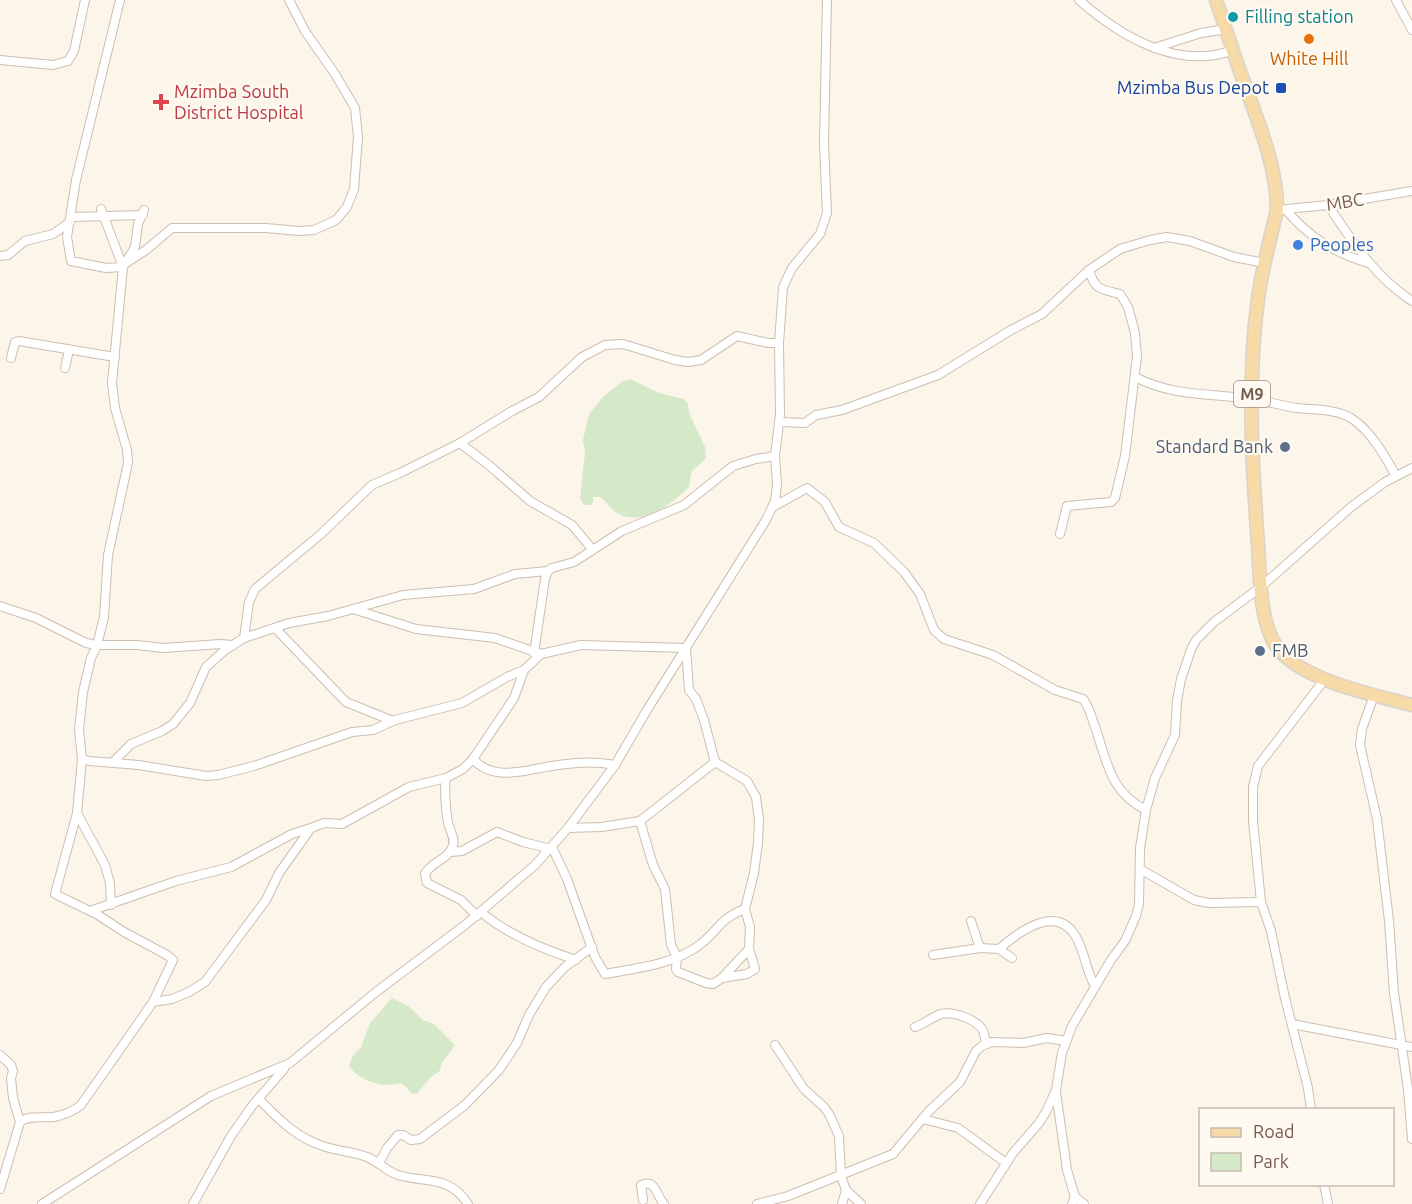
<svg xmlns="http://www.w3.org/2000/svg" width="1412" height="1204" font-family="Ubuntu,sans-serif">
<rect width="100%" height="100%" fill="#fcf5ea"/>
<!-- green -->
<g fill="#d5e9c9">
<path d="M630,379L659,393L684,399L688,404L689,413L705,447L706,458C690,475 693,463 689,487C674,503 640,528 617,513C611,509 606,501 600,497H593V502L591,505H584L580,499L585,453L583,440L589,414L603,397L623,381Z"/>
<path d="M392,998L408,1006L423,1020L434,1024L455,1045L442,1063L439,1072C429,1076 425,1086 416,1094L411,1093C409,1091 408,1088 405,1086C400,1081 393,1085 387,1085C374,1085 356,1077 349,1066L352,1057L361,1047L370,1023Z"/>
</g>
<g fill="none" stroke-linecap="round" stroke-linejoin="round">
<defs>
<g id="street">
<path d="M120,0L76,180L67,237L71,261L106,268L123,267L135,247L138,224L144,210"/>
<path d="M1079,0C1120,36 1178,71 1233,50"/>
<path d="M1396,0L1412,30"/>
<path d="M1154,48L1201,33L1226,29"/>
<path d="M0,60L53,65L68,61L74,51L85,0"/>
<path d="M1328,205C1352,241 1375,277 1412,301"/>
<path d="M1277,210L1328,205L1412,191"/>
<path d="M1286,210C1310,238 1333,252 1368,263"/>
<path d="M71,217L143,215"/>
<path d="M0,256L8,255L25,241L53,234L70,222"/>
<path d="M126,263L146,250L172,228H266L299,231L314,230L336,220L347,207L354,189L358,137L355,108L335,74L305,31L289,0"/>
<path d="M11,358L15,342L19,341L115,357"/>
<path d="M65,368L69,350"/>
<path d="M1135,377C1174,397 1210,393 1252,399C1267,401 1282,406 1297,408C1314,410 1336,409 1351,418C1371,431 1385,456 1396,476"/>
<path d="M779,422L805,423L816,415L842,410L938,375L1011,330L1042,314L1089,270L1120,249L1150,240L1167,237L1190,241L1234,257L1265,263"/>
<path d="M460,443L490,466L530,501L572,525L593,550"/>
<path d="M773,507L807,488L825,502L839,527L874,543L904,572L920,594L934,630L944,639L993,655L1055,690L1083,699C1089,706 1091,716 1094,724C1107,760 1109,792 1146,810"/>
<path d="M1060,534L1067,506L1111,502L1115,498L1125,456L1137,356L1135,333L1128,307L1120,294C1100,289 1095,290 1089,270"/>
<path d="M0,606L36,618L86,643L97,645H137L163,648L220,644L233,645"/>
<path d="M353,609L416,629L495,638L541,654"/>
<path d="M275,628L346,702L393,721"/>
<path d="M244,638L249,602L255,589L321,534L372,485L400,473L460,443L512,411L539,397L582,357L605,345L623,344L675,360L688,362L701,360L737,336L768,343H779"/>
<path d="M534,653L545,579L548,571"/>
<path d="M1374,695L1362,729L1360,745L1377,819L1389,921L1394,993L1408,1089L1412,1139"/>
<path d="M82,759L89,761L139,765L206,776L218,775L254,766L352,732L373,730L395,720L462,703L507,677L524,670L541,654L581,645L686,648L689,690L696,699L704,720L715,762L640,821L601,827L568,828"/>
<path d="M473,759C495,784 531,768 558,765C577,762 596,761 615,765"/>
<path d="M113,762L131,744L162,731L173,724L190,703L206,667L225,650L244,638L289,623L328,616L403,595L474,589L515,574L548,571L552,568L574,562L622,531L684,505L733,466L756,459L775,456"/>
<path d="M715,762L747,781L756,797L759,820L758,843L754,873L745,909L750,927L749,949L755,969L747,974L722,978"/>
<path d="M77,813L105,865L110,883L111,905"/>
<path d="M640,821L653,865L665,889L671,945L677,957L676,969L678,972L706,983L713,984L722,978L749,949"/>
<path d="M552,847L567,879L595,957L605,974C636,968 672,965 698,946C718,932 718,919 745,909"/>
<path d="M450,852L462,851L497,832L523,842L551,849"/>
<path d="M1140,869L1194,900L1209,903L1261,902"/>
<path d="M90,911L176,881L231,867L292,834L311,828"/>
<path d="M481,912C508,935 542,949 576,960"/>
<path d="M477,916L461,900L427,883L425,874C431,862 447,860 452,848C456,840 451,833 449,826C446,817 444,787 446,778L463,769L473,759L514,698L524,670"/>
<path d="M971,921L980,948L999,949C1022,929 1061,901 1079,943C1086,958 1086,971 1095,986"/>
<path d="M999,949L1012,958"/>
<path d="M933,955L980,948"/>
<path d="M153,1002L172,999L189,992L205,982L266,900L279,873L311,828L324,823L342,824L409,787L446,778"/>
<path d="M1292,1024L1412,1047"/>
<path d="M915,1027C924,1024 932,1017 941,1014C953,1011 975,1019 982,1029C985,1033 985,1039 986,1044"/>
<path d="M775,1045L804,1089L824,1107L829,1114L839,1136L841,1176L846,1190L861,1204"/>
<path d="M0,1055L11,1065L13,1071L11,1078L13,1098L20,1122"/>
<path d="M1056,1092L1067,1170L1075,1197L1072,1204"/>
<path d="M259,1099C279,1120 298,1139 326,1147C339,1151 354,1152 367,1157C378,1161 387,1172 398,1175C425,1183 450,1175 468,1204"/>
<path d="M1311,1110L1308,1088L1285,998L1271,931L1261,902L1253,821V787L1258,766L1325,679"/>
<path d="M923,1119L958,1128L1006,1163"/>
<path d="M379,1163L387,1148L398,1135H403L411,1140L420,1139L465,1105L499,1070L517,1043L529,1015L546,987L565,967L592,947"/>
<path d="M1324,1184L1328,1204"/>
<path d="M0,1189L20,1122C28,1115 43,1118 54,1117C63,1115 74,1111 81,1105L153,1002L173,960L167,955L124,932L98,915L55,894L77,813L82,759L79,730L83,692L91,658L97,645L104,617L108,555L128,463L127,450L115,408L112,383L123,267L101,209"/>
<path d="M1075,1197L1084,1204"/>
<path d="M643,1200L641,1185C656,1178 656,1196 664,1204"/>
<path d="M42,1204L211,1096L290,1063L376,992L465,925L535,865L568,828L615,765L647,710L766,520L775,501L777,485L775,456L780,414L779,343L783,287L792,268L820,234L827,213L824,143L827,0"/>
<path d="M193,1204L231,1136L252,1106L284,1069"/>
<path d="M757,1204L788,1196L893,1154L928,1112L960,1082L976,1051L982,1046L991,1042L1023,1043L1047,1038L1066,1041"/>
<path d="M842,1204L846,1190"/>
<path d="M980,1204L1013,1153L1039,1123L1046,1112L1056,1090L1062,1053L1072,1026L1111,960L1125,941L1136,916L1139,904L1140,848L1146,810L1155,778L1175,735L1177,701L1181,679L1192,647L1197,639L1214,622L1262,586L1351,507L1385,482L1412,468"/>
</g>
<path id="primary" d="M1216,0C1226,29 1235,59 1246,88C1260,127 1277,168 1277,210C1270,239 1262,269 1258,299C1247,379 1252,464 1258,544C1260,575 1259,625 1279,650C1305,681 1374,695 1412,705"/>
</defs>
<!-- street casing -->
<use href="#street" stroke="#cdbeb0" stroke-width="10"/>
<!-- primary casing -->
<use href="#primary" stroke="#d9d2cd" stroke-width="15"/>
<!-- street -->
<use href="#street" stroke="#fff" stroke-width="8"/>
<!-- primary -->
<use href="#primary" stroke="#f6daa7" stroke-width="12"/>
</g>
<!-- markers -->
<circle fill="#0f9aa8" stroke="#fef9f1" stroke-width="2" cx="1233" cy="17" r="6"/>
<circle fill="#e8710a" stroke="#fef9f1" stroke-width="2" cx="1309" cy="39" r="6"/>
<rect fill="#1a4fb4" stroke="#fef9f1" stroke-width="2" x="1275" y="82" width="12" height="12" rx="3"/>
<path fill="#e0444e" stroke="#fef9f1" stroke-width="2" d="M158 93h6v6h6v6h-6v6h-6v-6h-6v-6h6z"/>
<circle fill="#3f7fe0" stroke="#fef9f1" stroke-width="2" cx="1298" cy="245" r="6"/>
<g fill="#5c6f8a" stroke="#fef9f1" stroke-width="2">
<circle cx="1285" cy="447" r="6"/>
<circle cx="1260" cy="651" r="6"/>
</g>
<g text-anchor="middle" stroke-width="4.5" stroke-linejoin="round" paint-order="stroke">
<!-- shield labels -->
<rect fill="#fef9f1" stroke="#9f8c7f" stroke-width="1.5" x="1234" y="381" width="36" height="26" rx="4.5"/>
<g font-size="16" font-weight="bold" fill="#765d4e">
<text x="1252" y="400">M9</text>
</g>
<!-- culture labels -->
<g font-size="18" fill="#0d838f" stroke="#fef9f1" text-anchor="start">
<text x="1245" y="23">Filling station</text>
</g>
<!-- food labels -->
<g font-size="18" fill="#c56008" stroke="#fef9f1">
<text x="1309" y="65">White Hill</text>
</g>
<!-- transit labels -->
<g font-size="18" fill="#164399" stroke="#fef9f1" text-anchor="end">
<text x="1269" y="94">Mzimba Bus Depot</text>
</g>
<!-- health labels -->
<g font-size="18" fill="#be3a42" stroke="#fef9f1" text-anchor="start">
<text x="174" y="98">Mzimba South<tspan x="174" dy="21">District Hospital</tspan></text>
</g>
<!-- street labels -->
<g font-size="18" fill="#765d4e" stroke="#fef9f1">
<text transform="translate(1345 202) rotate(-9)" y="6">MBC</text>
</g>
<!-- shop labels -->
<g font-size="18" fill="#366cbe" stroke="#fef9f1" text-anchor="start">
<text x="1310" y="251">Peoples</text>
</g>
<!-- service labels -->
<g font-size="18" fill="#4e5e75" stroke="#fef9f1" text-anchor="end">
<text x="1273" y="453">Standard Bank</text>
<text x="1272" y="657" text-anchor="start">FMB</text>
</g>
</g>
<!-- legend -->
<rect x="1199" y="1108" width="195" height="78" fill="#fef9f1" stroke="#c8bbb0" stroke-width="1.5"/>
<rect x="1211" y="1128" width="30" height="9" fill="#f6daa7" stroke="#c8bbb0" stroke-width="1.5"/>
<text x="1253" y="1138" font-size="18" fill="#765d4e">Road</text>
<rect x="1211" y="1153" width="30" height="18" fill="#d5e9c9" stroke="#c8bbb0" stroke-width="1.5"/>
<text x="1253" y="1168" font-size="18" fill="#765d4e">Park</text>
</svg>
